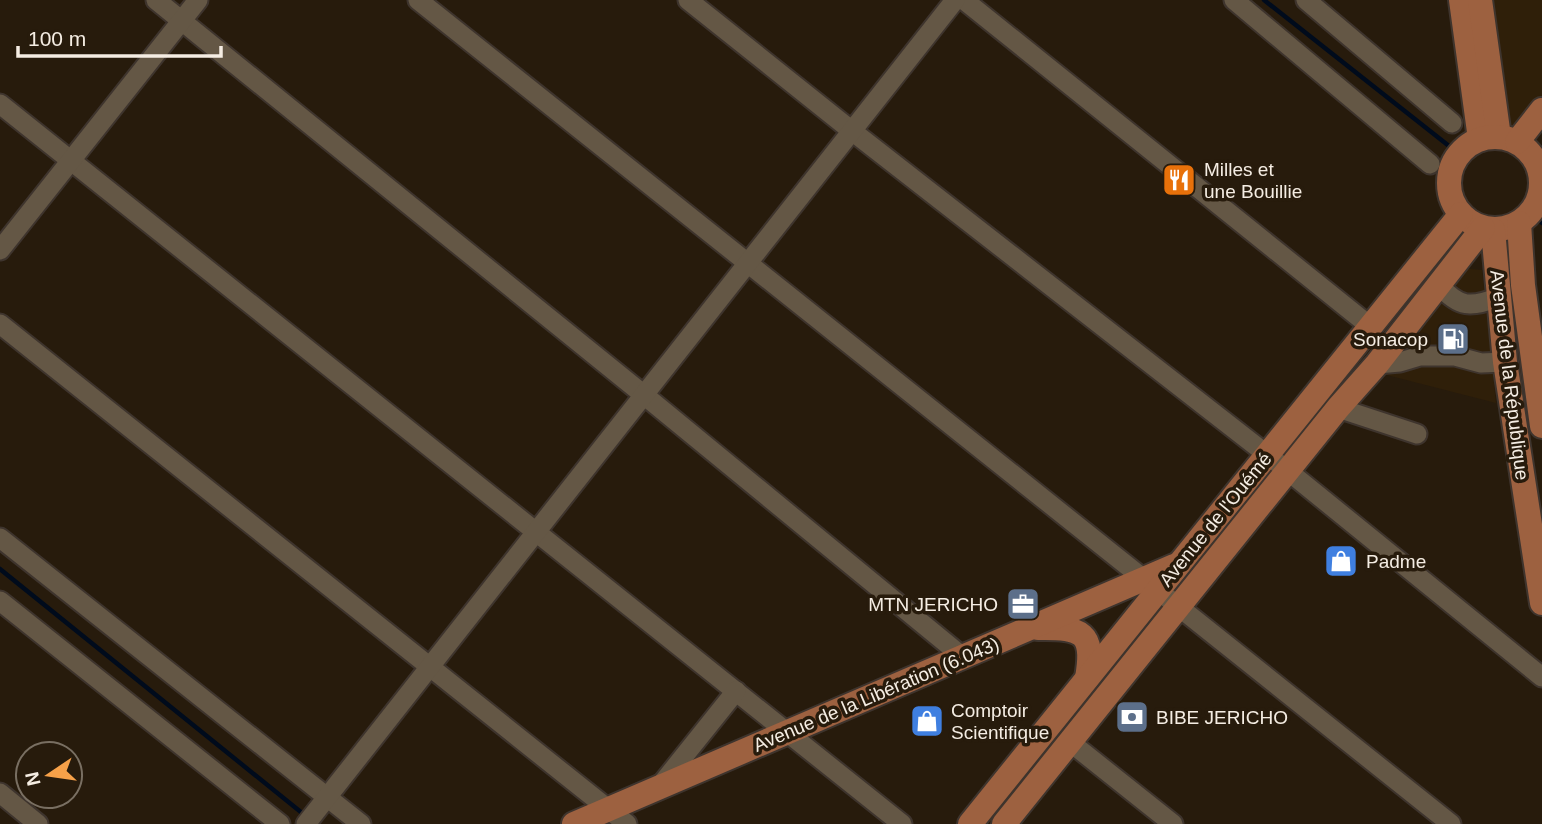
<svg xmlns="http://www.w3.org/2000/svg" width="1542" height="824" font-family="Helvetica,sans-serif">
<rect width="100%" height="100%" fill="#271b0c"/>
<!-- built -->
<g fill="#2f1f09">
<path d="M1488,0H1542V97L1517,130L1503,119Z"/>
<path d="M1460,268L1482,270L1496,403L1379,373Z"/>
</g>
<g fill="none" stroke-linecap="round" stroke-linejoin="round">
<!-- stream -->
<g stroke="#000b1c" stroke-width="4.5">
<path d="M1264,0L1449,146"/>
<path d="M1541,222L1542,223"/>
<path d="M0,569L307,817"/>
</g>
<defs>
<g id="minor">
<path d="M156,0L644,395L963,657"/>
<path d="M418,0L1451,824"/>
<path d="M688,0L852,131L1288,471L1542,677"/>
<path d="M964,0L1371,327"/>
<path d="M1234,0L1430,164"/>
<path d="M1306,0L1452,123"/>
<path d="M0,104L902,824"/>
<path d="M0,250L198,0"/>
<path d="M1439,285C1459,308 1471,308 1499,297"/>
<path d="M0,324L627,824"/>
<path d="M1377,364L1400,362L1420,356H1455L1481,363L1505,362"/>
<path d="M1338,408L1417,434"/>
<path d="M0,538L361,824"/>
<path d="M0,601L280,824"/>
<path d="M1070,742L1173,824"/>
<path d="M660,786L736,691"/>
<path d="M0,793L38,824"/>
<path d="M306,824L955,0"/>
</g>
<g id="major">
<path d="M1461,0L1480,139"/>
<path d="M1480,0L1499,137"/>
<circle cx="1495" cy="183" r="46"/>
<path d="M1517,142L1542,110"/>
<path d="M1519,223L1523,285L1542,426"/>
<path d="M1493,230L1505,362L1542,603"/>
<path d="M1038,628C1082,627 1095,632 1087,678"/>
<path d="M574,824L1174,566"/>
<path d="M970,824L1461,214"/>
<path d="M1004,824L1338,408L1377,364L1483,228"/>
</g>
</defs>
<!-- minor casing -->
<use href="#minor" stroke="#3e342d" stroke-width="23"/>
<!-- major casing -->
<use href="#major" stroke="#3e342d" stroke-width="28"/>
<!-- minor -->
<use href="#minor" stroke="#645745" stroke-width="19"/>
<!-- major -->
<use href="#major" stroke="#9d6140" stroke-width="24"/>
</g>
<!-- icons -->
<defs>
<symbol id="restaurant-square" viewBox="-11 -11 22 22"><rect x="-9" y="-9" width="18" height="18" rx="4" fill="#e8710a" stroke="#271b0c"/><path d="M-5-6h1v4h1v-4h1v4h1v-4h1v5L-1.5 .5V6h-2V.5L-5-1ZM5-6V6H3V1.5H1.5Q1.5-4 5-6Z" fill="#fff"/></symbol>
<symbol id="fuel-square" viewBox="-11 -11 22 22"><rect x="-9" y="-9" width="18" height="18" rx="4" fill="#5c6f8a" stroke="#271b0c"/><path d="M-5.5-6h7V0h2V4h1.3V-2.5L3-4.5l.8-.8L6-3V5H2.5V1h-1V6h-7ZM-4.2-4.7v3.2H.2V-4.7Z" fill="#fff"/></symbol>
<symbol id="shop-square" viewBox="-11 -11 22 22"><rect x="-9" y="-9" width="18" height="18" rx="4" fill="#3f7fe0" stroke="#271b0c"/><path d="M-5-2.5h2.3a2.7 3.5 0 0 1 5.4 0H5L5.5 6h-11ZM-1.5-2.5h3a1.5 2.3 0 0 0-3 0Z" fill="#fff"/></symbol>
<symbol id="office-square" viewBox="-11 -11 22 22"><rect x="-9" y="-9" width="18" height="18" rx="4" fill="#5c6f8a" stroke="#271b0c"/><path d="M-6-3h4V-5.5h4V-3h4V5H-6ZM-1-4.5V-3h2v-1.5ZM-6 0V1H6V0Z" fill="#fff"/></symbol>
<symbol id="bank-square" viewBox="-11 -11 22 22"><rect x="-9" y="-9" width="18" height="18" rx="4" fill="#5c6f8a" stroke="#271b0c"/><path d="M-6-4H6V4H-6ZM0-2.3a2.3 2.3 0 1 0 0 4.6a2.3 2.3 0 1 0 0-4.6Z" fill="#fff"/></symbol>
</defs>
<g fill-rule="evenodd">
<use href="#restaurant-square" x="1160" y="161" width="38" height="38"/>
<use href="#fuel-square" x="1434" y="320" width="38" height="38"/>
<use href="#shop-square" x="1322" y="542" width="38" height="38"/>
<use href="#office-square" x="1004" y="585" width="38" height="38"/>
<use href="#bank-square" x="1113" y="698" width="38" height="38"/>
<use href="#shop-square" x="908" y="702" width="38" height="38"/>
</g>
<g text-anchor="middle" stroke-width="7" stroke-linejoin="round" paint-order="stroke">
<!-- poi labels -->
<g font-size="19" fill="#f5ede3" stroke="#271b0c" text-anchor="start">
<text x="1204" y="176">Milles et<tspan x="1204" dy="22">une Bouillie</tspan></text>
<text x="1428" y="346" text-anchor="end">Sonacop</text>
<text x="1366" y="568">Padme</text>
<text x="998" y="611" text-anchor="end">MTN JERICHO</text>
<text x="951" y="717">Comptoir<tspan x="951" dy="22">Scientifique</tspan></text>
<text x="1156" y="724">BIBE JERICHO</text>
</g>
<!-- street labels -->
<g font-size="19" fill="#f5ede3" stroke="#271b0c">
<text transform="translate(1510 375) rotate(83)" y="7">Avenue de la République</text>
<text transform="translate(1215 519) rotate(-51)" y="7">Avenue de l'Ouémé</text>
<text transform="translate(876 694) rotate(-23)" y="7">Avenue de la Libération (6.043)</text>
</g>
</g>
<!-- north arrow -->
<g transform="translate(49 775) rotate(257)"><circle r="33" fill="#271b0c" stroke="#796f62" stroke-width="2"/>
<path d="M0-5L12 26L0 18L-12 26Z" fill="#f7a149"/>
<text y="-10" font-size="19" font-weight="bold" text-anchor="middle" fill="#f5ede3">N</text>
</g>
<!-- scale -->
<path d="M18 46v10h203v-10" fill="none" stroke="#f5ede3" stroke-width="3.5"/>
<text x="28" y="46" font-size="21" fill="#f5ede3" stroke="#271b0c" stroke-width="5" paint-order="stroke">100 m</text>
</svg>
